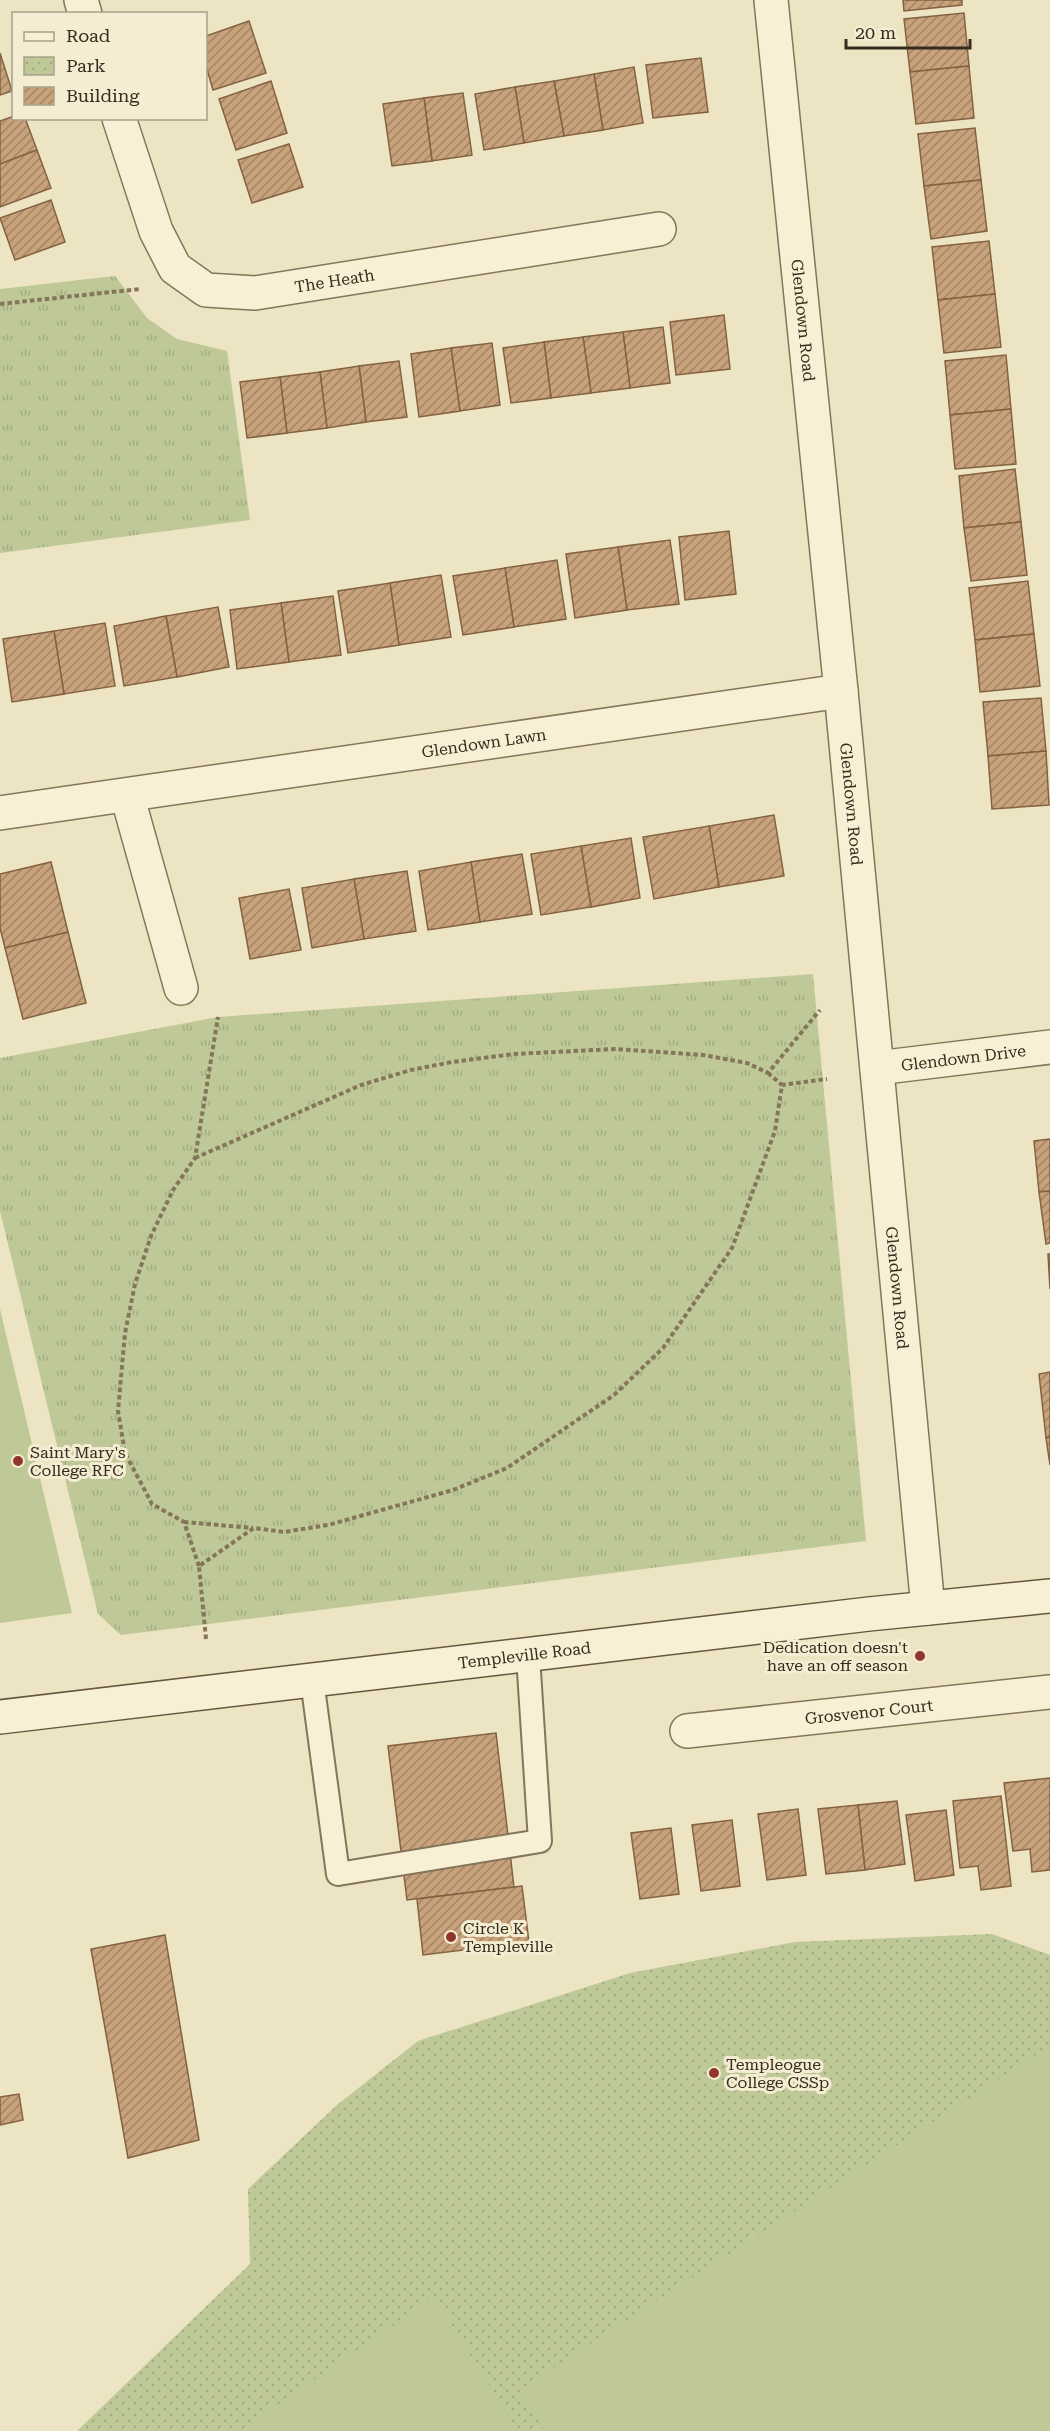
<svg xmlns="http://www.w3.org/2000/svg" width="1050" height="2431" font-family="'Roboto Serif',serif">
<defs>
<pattern id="grass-tufts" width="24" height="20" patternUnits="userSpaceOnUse" patternTransform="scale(1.5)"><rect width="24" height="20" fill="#bec997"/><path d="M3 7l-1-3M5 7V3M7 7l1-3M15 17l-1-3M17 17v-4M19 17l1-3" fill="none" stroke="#a4ad82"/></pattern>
<pattern id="park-dots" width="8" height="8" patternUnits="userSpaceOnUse" patternTransform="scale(1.5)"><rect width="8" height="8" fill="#bec997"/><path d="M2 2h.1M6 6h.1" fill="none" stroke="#a4ad82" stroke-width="1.8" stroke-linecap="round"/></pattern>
<pattern id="building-hatch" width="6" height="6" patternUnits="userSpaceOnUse" patternTransform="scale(1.5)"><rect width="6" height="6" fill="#c8a27a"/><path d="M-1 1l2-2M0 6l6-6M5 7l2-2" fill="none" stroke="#a38463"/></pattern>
</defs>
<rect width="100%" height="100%" fill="#ece4c3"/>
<!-- grass -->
<g fill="url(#grass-tufts)">
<path d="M115,276L147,318L177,339L227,351L250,520L0,553V289Z"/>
<path d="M813,974L866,1541L121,1635L98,1614L0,1211V1058L218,1017Z"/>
</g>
<!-- park -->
<path fill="url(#park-dots)" d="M992,1934L1050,1955V2431H77L250,2264L248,2189L337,2105L418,2041L630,1973L795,1942Z"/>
<!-- garden -->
<g fill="#bec997">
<path d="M0,1309L72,1613L0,1623Z"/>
<path d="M1050,2046V2431H545L519,2390Z"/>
<path d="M434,2297L518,2431H240Z"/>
</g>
<!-- building -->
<g fill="url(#building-hatch)" stroke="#836241" stroke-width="1.5">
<path d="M903,0H962V5L904,11Z"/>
<path d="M964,13L969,66L910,72L904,19Z"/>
<path d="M249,21L266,73L213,90L206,66V36Z"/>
<path d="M0,53L12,91L0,95Z"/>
<path d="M701,58L708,112L653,118L646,65Z"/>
<path d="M969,66L974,118L916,124L910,72Z"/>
<path d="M634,67L643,123L603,130L594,74Z"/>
<path d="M594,74L603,130L564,136L554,81Z"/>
<path d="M271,81L287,133L236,150L219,99Z"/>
<path d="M554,81L564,136L524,143L515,87Z"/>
<path d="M515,87L524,143L484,150L475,94Z"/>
<path d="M463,93L472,155L432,161L424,98Z"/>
<path d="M424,98L432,161L392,166L383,104Z"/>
<path d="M14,116V118H25L37,150L0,164V121Z"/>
<path d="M975,128L981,180L924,186L918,134Z"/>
<path d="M289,144L303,187L252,203L238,160Z"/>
<path d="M37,150L51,188L0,207V164Z"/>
<path d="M981,180L987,231L931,239L924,186Z"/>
<path d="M51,200L65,242L15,260L0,218Z"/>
<path d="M989,241L995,294L938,300L932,247Z"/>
<path d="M995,294L1001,347L944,353L938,300Z"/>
<path d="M724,315L730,369L676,375L670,322Z"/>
<path d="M663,327L670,383L630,388L623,332Z"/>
<path d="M623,332L630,388L591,393L583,337Z"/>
<path d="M583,337L591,393L551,398L544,342Z"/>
<path d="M544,342L551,398L511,403L503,348Z"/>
<path d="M492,343L500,405L460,411L451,348Z"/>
<path d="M451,348L460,411L419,417L411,354Z"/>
<path d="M1006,355L1011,409L950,415L945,361Z"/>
<path d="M399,361L407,417L366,422L359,366Z"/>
<path d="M359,366L366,422L327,428L320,372Z"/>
<path d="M320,372L327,428L287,433L280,377Z"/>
<path d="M280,377L287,433L247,438L240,382Z"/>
<path d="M1011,409L1016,464L955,469L950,415Z"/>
<path d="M1015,469L1021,522L964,528L959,476Z"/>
<path d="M1021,522L1027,575L971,581L964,528Z"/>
<path d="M729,531L736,594L685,600L679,537Z"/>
<path d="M670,540L679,604L627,610L618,547Z"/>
<path d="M618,547L627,610L575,618L566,554Z"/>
<path d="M557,560L566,619L514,627L505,568Z"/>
<path d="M505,568L514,627L463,635L453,576Z"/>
<path d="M441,575L451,637L399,645L390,583Z"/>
<path d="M1028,581L1034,634L975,640L969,588Z"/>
<path d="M390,583L399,645L348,653L338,591Z"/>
<path d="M333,596L341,655L289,662L281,603Z"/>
<path d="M281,603L289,662L237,669L230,610Z"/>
<path d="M218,607L229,667L177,677L166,616Z"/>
<path d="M166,616L177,677L124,686L114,626Z"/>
<path d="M105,623L115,686L64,694L54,631Z"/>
<path d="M54,631L64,694L12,702L3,639Z"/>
<path d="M1034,634L1040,686L980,692L975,640Z"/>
<path d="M1041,698L1046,751L988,756L983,702Z"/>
<path d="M1046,751L1049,805L992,809L988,756Z"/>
<path d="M774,815L784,876L719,887L709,826Z"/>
<path d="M709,826L719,887L654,899L643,837Z"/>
<path d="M631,838L640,898L591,907L581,846Z"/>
<path d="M581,846L591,907L541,915L531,854Z"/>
<path d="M522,854L532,914L480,922L471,862Z"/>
<path d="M51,862L68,932L5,948L0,928V874Z"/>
<path d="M471,862L480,922L428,930L419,871Z"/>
<path d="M407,871L416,931L364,939L354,879Z"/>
<path d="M354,879L364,939L312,948L302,888Z"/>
<path d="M289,889L301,950L250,959L239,898Z"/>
<path d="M68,932L86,1003L23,1019L5,948Z"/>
<path d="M1050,1139V1191L1039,1192L1034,1141Z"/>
<path d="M1050,1191V1243L1046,1244L1039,1192Z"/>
<path d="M1048,1254H1050V1289Z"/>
<path d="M1050,1372V1437L1046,1438L1039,1374Z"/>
<path d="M1050,1437V1465L1046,1438Z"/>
<path d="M496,1733L514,1887L407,1900L388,1746Z"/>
<path d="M1050,1778V1870L1032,1872L1030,1849L1013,1851L1004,1783Z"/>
<path d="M1001,1796L1011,1886L981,1890L978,1866L960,1868L953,1801Z"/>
<path d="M897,1801L905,1864L865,1870L858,1805Z"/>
<path d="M858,1805L865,1870L826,1874L818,1809Z"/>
<path d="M798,1809L806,1875L767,1880L758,1814Z"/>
<path d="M946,1810L954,1875L915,1881L906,1815Z"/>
<path d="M732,1820L740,1886L701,1891L692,1825Z"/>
<path d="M671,1828L679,1894L640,1899L631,1833Z"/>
<path d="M522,1886L529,1942L423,1955L417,1899Z"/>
<path d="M165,1935L199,2140L128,2158L91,1949Z"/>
<path d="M19,2094L23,2120L0,2125V2097Z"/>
</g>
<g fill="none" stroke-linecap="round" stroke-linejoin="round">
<defs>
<path id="lane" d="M312,1680L338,1874L540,1841L528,1656"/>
<g id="street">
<path d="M81,0L85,14"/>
<path id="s1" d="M771,0L841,691L928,1608"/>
<path id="s2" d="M119,118L156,231L175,268L206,290L255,293L659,229"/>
<path d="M127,795L181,988"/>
<path id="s3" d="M0,813L841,691"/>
<path id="s4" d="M877,1068L1050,1047"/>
<path id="s5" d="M687,1731L1050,1692"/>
</g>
<g id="secondary">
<path id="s6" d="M0,1717L869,1614L1050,1596"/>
</g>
</defs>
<!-- lane casing -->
<use href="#lane" stroke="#85755a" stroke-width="26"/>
<!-- street casing -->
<use href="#street" stroke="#85755a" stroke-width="36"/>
<!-- secondary casing -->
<use href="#secondary" stroke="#67563e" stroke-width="36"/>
<!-- path -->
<g stroke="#85755a" stroke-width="4" stroke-dasharray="4.5 3" stroke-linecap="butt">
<path d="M0,304L140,289"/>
<path d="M768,1073L782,1085"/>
<path d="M195,1158L361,1085L411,1070L452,1062L514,1054L615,1049L703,1055L747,1063L768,1073L820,1010"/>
<path d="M184,1522L253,1528"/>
<path d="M199,1566L184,1522L152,1504L125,1453L118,1411L125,1333L135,1284L151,1236L173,1190L195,1158L218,1017"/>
<path d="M206,1639L199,1566L254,1528L284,1532L328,1525L453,1490L507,1468L614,1395L663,1348L732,1248L775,1131L782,1085L827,1079"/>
</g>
<!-- lane -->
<use href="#lane" stroke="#f7f0d5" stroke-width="22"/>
<!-- street -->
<use href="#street" stroke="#f7f0d5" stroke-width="33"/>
<!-- secondary -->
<use href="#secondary" stroke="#f7f0d5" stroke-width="33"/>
</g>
<!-- markers -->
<g fill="#91362d" stroke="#f4edd2" stroke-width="2">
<circle cx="18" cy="1461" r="6"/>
<circle cx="920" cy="1656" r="6"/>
<circle cx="451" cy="1937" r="6"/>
<circle cx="714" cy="2073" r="6"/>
</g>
<g text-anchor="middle" stroke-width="6" stroke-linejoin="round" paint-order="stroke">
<!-- street labels -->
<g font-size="16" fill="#352c1e" stroke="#f4edd2">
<text dy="6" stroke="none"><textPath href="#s2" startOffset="328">The Heath</textPath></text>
<text dy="6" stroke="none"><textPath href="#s1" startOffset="322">Glendown Road</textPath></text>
<text dy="6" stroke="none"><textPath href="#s3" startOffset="489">Glendown Lawn</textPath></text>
<text dy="6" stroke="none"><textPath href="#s1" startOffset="808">Glendown Road</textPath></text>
<text dy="6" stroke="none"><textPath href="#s4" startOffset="87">Glendown Drive</textPath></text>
<text dy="6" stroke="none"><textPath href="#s1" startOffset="1294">Glendown Road</textPath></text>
<text dy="6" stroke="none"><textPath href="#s6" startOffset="528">Templeville Road</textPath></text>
<text dy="6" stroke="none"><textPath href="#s5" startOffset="183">Grosvenor Court</textPath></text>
</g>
<!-- poi labels -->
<g font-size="16" fill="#352c1e" stroke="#f4edd2" text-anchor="start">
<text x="30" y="1458">Saint Mary's<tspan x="30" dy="18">College RFC</tspan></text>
<text x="908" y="1653" text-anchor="end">Dedication doesn't<tspan x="908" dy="18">have an off season</tspan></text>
<text x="463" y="1934">Circle K<tspan x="463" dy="18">Templeville</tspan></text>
<text x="726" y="2070">Templeogue<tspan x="726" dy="18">College CSSp</tspan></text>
</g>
</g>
<!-- legend -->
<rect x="12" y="12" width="195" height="108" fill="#f4edd2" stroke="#a8a08a" stroke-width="1.5"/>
<rect x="24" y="32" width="30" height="9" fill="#f7f0d5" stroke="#a8a08a" stroke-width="1.5"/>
<text x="66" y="42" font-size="18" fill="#352c1e">Road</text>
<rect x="24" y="57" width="30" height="18" fill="url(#park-dots)" stroke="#a8a08a" stroke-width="1.5"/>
<text x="66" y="72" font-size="18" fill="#352c1e">Park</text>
<rect x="24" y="87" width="30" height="18" fill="url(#building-hatch)" stroke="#a8a08a" stroke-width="1.5"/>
<text x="66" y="102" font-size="18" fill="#352c1e">Building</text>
<!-- scale -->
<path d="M846 39v9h124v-9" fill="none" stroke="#352c1e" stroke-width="3"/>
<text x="855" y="39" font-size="18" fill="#352c1e" stroke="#f4edd2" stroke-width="4.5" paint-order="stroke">20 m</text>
</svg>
